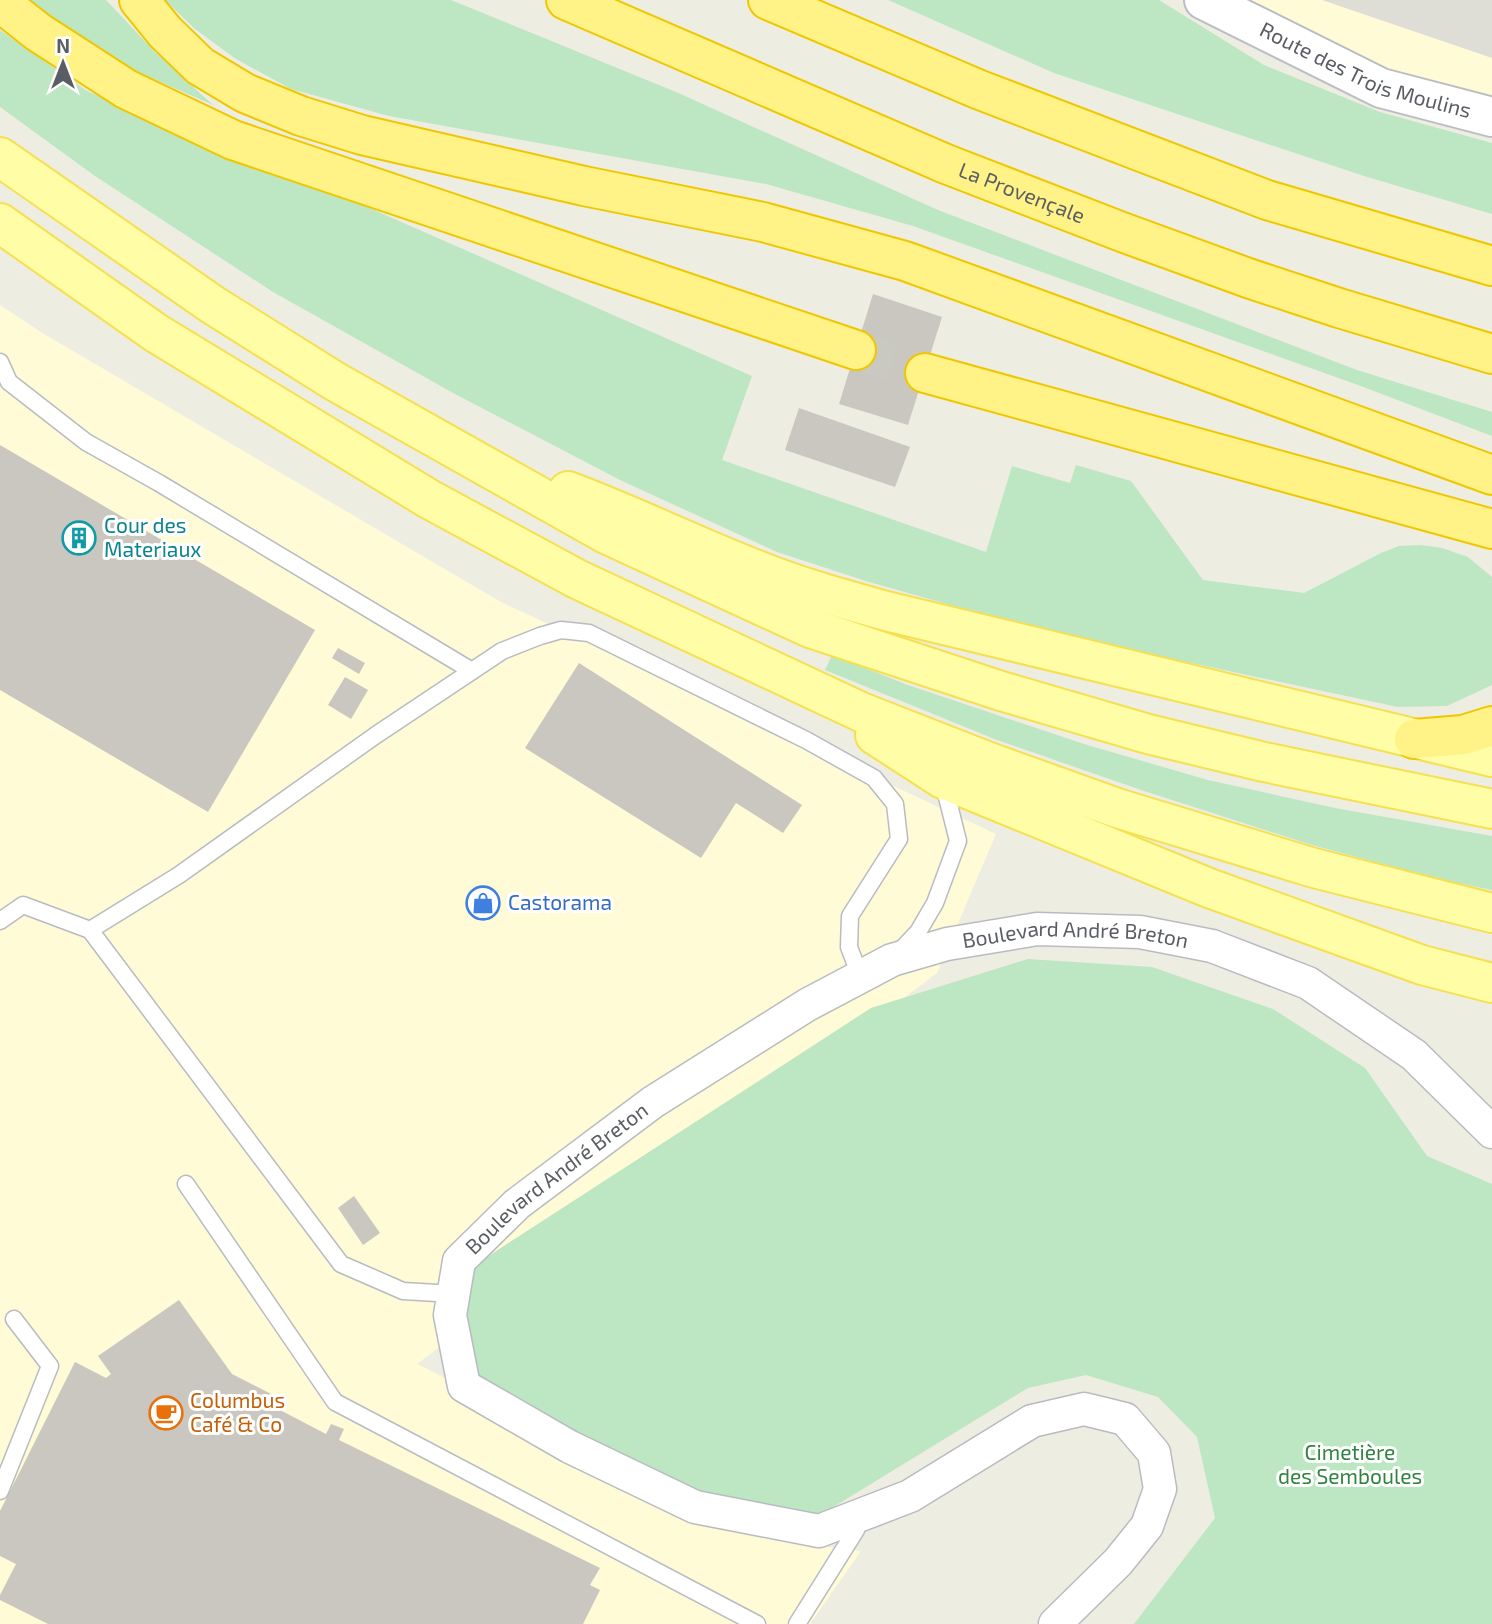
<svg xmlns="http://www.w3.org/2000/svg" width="1492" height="1624" font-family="'Exo 2',sans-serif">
<rect width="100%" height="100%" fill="#eeede2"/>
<!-- commercial -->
<g fill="#fffbd6">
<path d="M1188,0H1492V128Z"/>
<path d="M0,305L44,334L501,602L996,834L937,973L417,1364L772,1540L861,1551L810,1624H0Z"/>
</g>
<!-- industrial -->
<path fill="#deded6" d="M1322,0H1492V58Z"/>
<!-- green -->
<g fill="#bde6c3">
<path d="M30,0H106L155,52L213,105L131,69L56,21Z"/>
<path d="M165,0H451L676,92L938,210L1357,370L1492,412V436L1358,385L913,226L766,184L389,116L291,89L236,59L195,29Z"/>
<path d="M888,0H1159L1264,65L1380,112L1492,143V214L1364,176L1054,73Z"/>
<path d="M0,30L87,91L171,128L333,192L752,376L722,460L986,552L1012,466L1070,483L1076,465L1131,481L1203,580L1304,593L1381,553L1399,546L1421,545L1442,548L1468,557L1492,577V685L1447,706L1398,707L1050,633L869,582L777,552L620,480L455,394L273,292L95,176L0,107Z"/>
<path d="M832,655L908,685L1084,744L1208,780L1335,808L1492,836V890L1442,880L1312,845L1144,791L997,740L825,670Z"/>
<path d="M1028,959L1152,967L1273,1009L1365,1068L1427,1156L1492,1184V1624H1134L1215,1518L1197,1437L1158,1397L1086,1375L1028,1388L817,1517L693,1492L474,1378L464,1315L470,1268L871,1008Z"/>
</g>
<!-- building -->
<g fill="#c9c7bf">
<path d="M873,294L942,317L908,425L839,404Z"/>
<path d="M799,408L910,447L895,487L785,450Z"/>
<path d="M0,445L315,630L208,812L0,690Z"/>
<path d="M338,648L365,663L359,674L332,658Z"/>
<path d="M579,663L802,805L783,833L736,803L701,858L525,748Z"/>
<path d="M345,677L368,690L351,719L328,705Z"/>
<path d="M354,1196L380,1233L363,1245L338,1208Z"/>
<path d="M179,1300L232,1374L285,1401L280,1410L326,1434L331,1424L344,1429L339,1440L600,1568L590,1585L600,1590L583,1624H48L0,1600V1595L16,1564L0,1556V1511L75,1362L106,1378L111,1374L98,1356Z"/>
</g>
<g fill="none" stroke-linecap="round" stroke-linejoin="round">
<!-- highway-tunnel -->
<path stroke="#c9c9c2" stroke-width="38" stroke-dasharray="38 19" stroke-linecap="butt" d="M856,350L925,373"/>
<defs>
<g id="lane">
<path d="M0,362L9,382L86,442L159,483L472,671"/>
<path d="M0,921L23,905L90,930L341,1264L403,1291L454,1294"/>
<path d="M90,930L179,875L376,735L502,651L540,636L561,630L589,633L806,740L874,778L895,804L899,839L850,916L849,947L860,976"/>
<path d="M900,951L918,932L935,903L958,841L943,781"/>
<path d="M186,1184L335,1402L757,1624"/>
<path d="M0,1491L50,1366L14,1319"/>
<path d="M797,1624L856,1530L859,1518"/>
</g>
<g id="street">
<path id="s1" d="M1055,1624L1118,1562L1147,1526L1160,1489L1154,1453L1125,1419L1084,1409L1032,1421L910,1496L819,1531L695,1507L570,1447L464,1386L450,1315L459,1261L517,1204L653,1102L807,1005L892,960L947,944L1037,929L1140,932L1212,946L1308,983L1414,1055L1492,1132"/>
</g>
<g id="secondary">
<path id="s2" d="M1204,0L1381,88L1492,117"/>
</g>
<g id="primary">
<path d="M0,157L213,305L336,382L606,534L810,628L1001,691L1148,734L1264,762L1492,809"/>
<path d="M0,223L156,333L429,499L577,579L861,712L989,762L1117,808L1314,868L1492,913"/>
<path d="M568,491C632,515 693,545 757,570C799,587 843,599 886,611L1492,757"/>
<path d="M875,735L943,779L1209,888L1422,965L1492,983"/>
</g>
<g id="highway">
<path d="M139,0L165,32L200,66L245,93L301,116L362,135L584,186L763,222L905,261L1492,475"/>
<path id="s3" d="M566,0L946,164L1122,232L1248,278L1339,308L1492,354"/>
<path d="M768,0L980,90L1267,200L1492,266"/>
<path d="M0,2L38,32L126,89L233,140L856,350"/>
<path d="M925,373L1492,529"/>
<path d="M1414,739L1463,735L1492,726"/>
</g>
</defs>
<!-- lane casing -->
<use href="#lane" stroke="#babbc1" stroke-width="19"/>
<!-- street casing -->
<use href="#street" stroke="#babbc1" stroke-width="35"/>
<!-- secondary casing -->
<use href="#secondary" stroke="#babdc4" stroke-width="42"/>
<!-- primary casing -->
<use href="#primary" stroke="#f6e052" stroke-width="42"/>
<!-- highway casing -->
<use href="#highway" stroke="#efc700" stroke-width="42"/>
<!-- lane -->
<use href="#lane" stroke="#fff" stroke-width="16"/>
<!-- street -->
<use href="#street" stroke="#fff" stroke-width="32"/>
<!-- secondary -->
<use href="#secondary" stroke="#fff" stroke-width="38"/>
<!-- primary -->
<use href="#primary" stroke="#fffda5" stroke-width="38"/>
<!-- highway -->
<use href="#highway" stroke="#fff287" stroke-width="38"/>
</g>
<!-- icons -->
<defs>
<symbol id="building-ring" viewBox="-11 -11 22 22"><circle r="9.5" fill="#fff" stroke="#0f9aa8" stroke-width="1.5"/><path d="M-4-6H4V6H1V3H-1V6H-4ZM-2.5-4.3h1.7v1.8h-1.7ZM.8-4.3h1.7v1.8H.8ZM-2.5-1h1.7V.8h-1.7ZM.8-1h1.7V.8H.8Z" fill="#0f9aa8"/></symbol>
<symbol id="shop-ring" viewBox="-11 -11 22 22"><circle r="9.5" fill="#fff" stroke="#3f7fe0" stroke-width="1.5"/><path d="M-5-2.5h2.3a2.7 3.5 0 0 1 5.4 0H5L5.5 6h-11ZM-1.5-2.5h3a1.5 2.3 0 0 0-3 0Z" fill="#3f7fe0"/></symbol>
<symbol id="cafe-ring" viewBox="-11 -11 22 22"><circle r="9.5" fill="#fff" stroke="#e8710a" stroke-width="1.5"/><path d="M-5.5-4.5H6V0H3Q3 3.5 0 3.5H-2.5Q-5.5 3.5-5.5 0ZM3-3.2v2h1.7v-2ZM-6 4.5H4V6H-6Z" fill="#e8710a"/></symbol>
</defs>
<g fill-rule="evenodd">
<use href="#building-ring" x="60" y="519" width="38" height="38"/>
<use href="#shop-ring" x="464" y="884" width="38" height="38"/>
<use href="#cafe-ring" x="147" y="1394" width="38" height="38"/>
</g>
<g text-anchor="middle" stroke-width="6" stroke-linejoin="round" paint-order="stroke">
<!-- street labels -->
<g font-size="21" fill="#5a5d63" stroke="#fff">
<text dy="7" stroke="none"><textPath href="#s2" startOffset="177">Route des Trois Moulins</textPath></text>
<text dy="7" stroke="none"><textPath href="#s3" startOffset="495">La Provençale</textPath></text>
<text dy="7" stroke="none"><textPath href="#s1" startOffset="1822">Boulevard André Breton</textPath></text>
<text dy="7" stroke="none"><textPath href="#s1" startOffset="1234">Boulevard André Breton</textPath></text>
</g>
<!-- culture labels -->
<g font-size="21" fill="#0d838f" stroke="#fff" text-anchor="start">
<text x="104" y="533">Cour des<tspan x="104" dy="24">Materiaux</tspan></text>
</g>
<!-- shop labels -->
<g font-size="21" fill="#366cbe" stroke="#fff" text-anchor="start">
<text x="508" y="910">Castorama</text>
</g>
<!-- food labels -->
<g font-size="21" fill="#c56008" stroke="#fff" text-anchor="start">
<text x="190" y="1408">Columbus<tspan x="190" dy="24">Café &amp; Co</tspan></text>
</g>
<!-- park labels -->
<g font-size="21" fill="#318440" stroke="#fff">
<text x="1350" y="1460">Cimetière<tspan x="1350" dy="24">des Semboules</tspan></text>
</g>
</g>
<!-- north arrow -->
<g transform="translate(63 63)" stroke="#ffffff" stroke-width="5" paint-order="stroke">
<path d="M0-5L12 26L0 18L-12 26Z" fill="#5a5d63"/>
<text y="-10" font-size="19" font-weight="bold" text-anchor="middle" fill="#5a5d63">N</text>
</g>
</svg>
